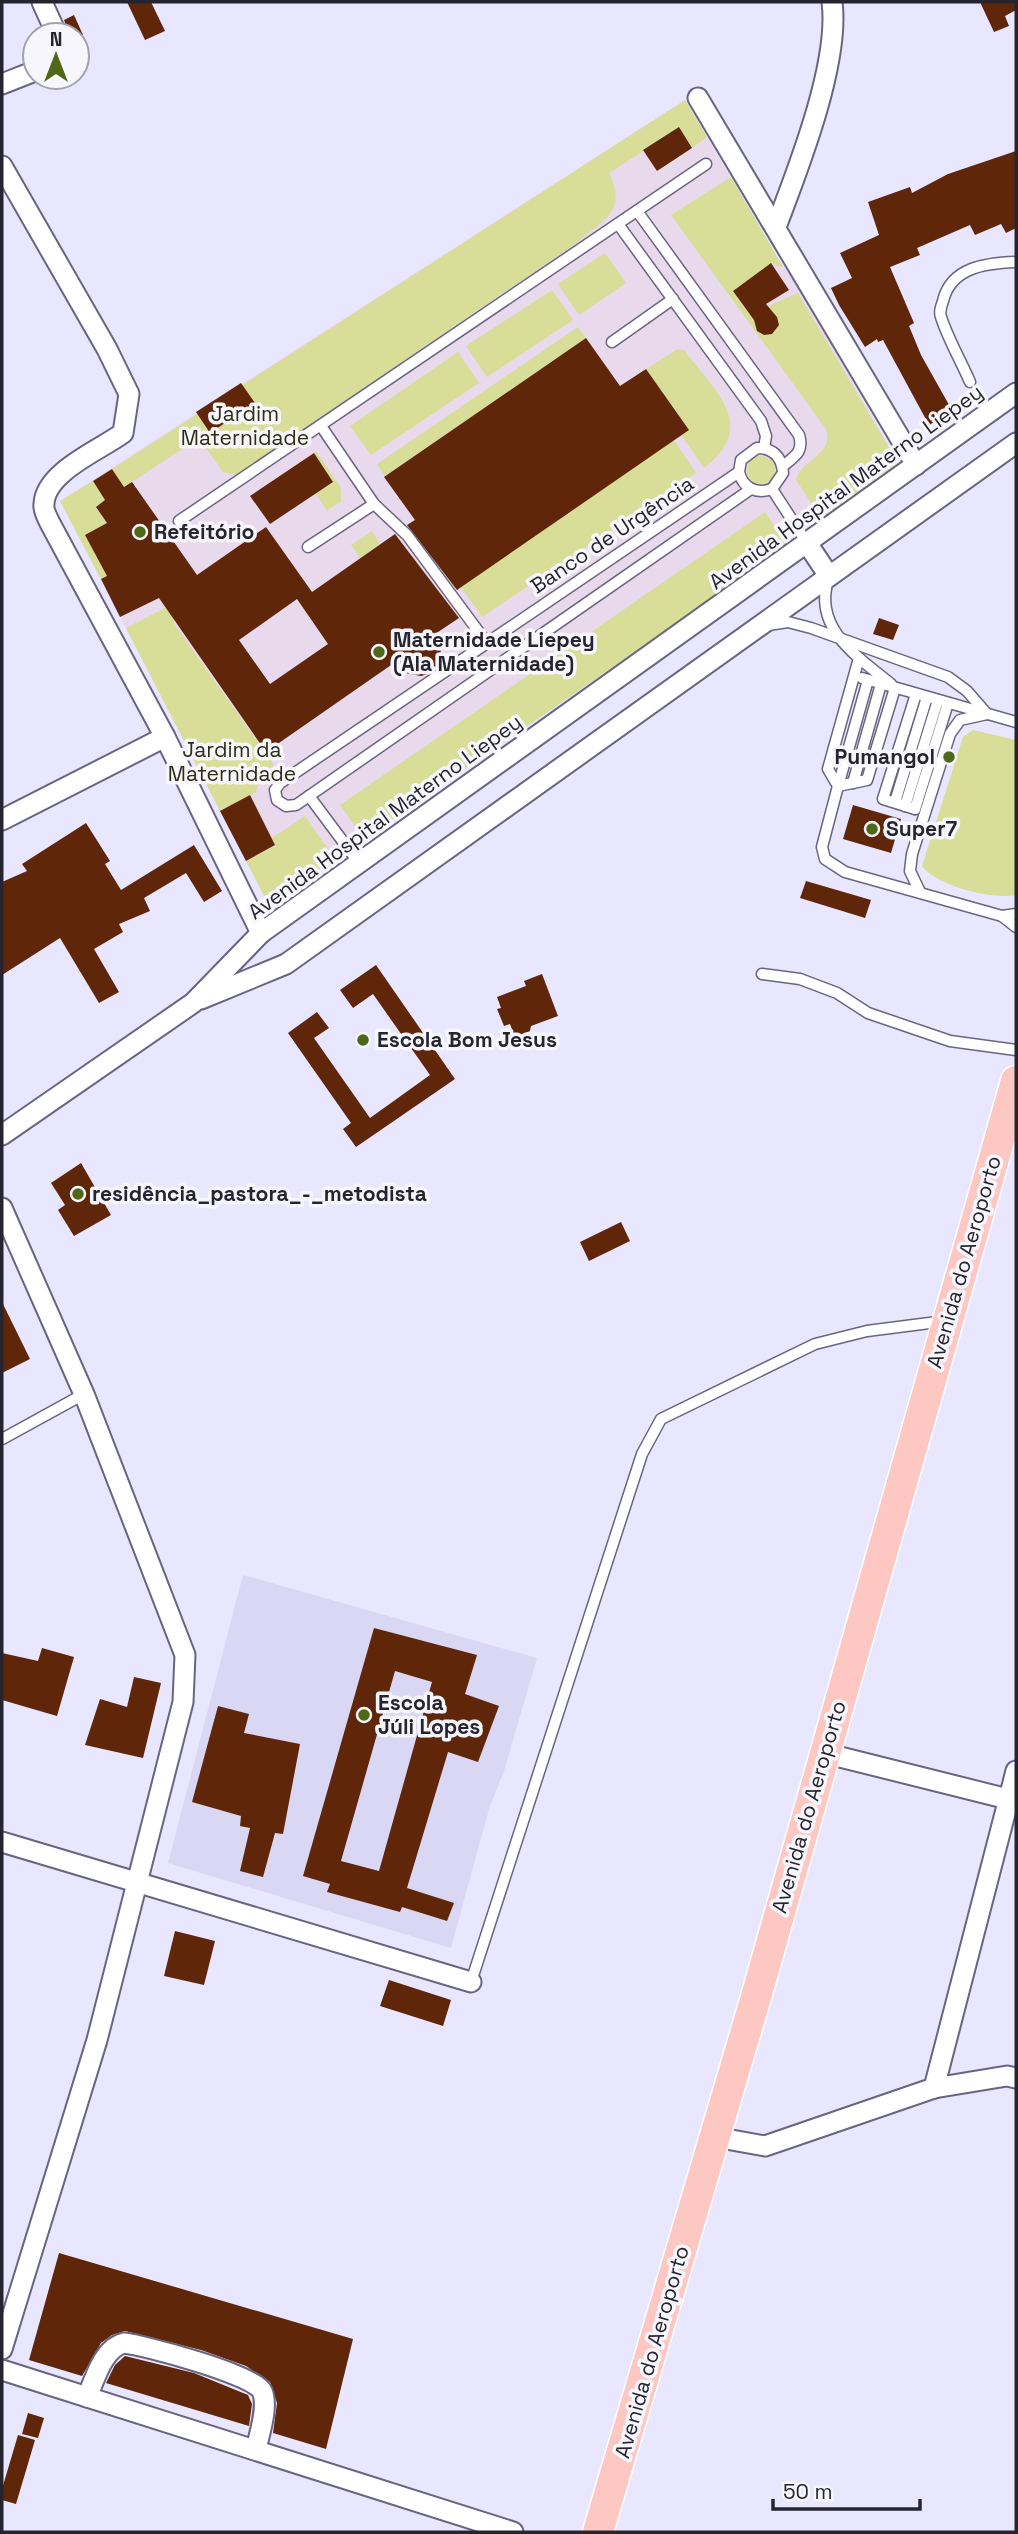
<svg xmlns="http://www.w3.org/2000/svg" width="1018" height="2534" font-family="'Space Grotesk',sans-serif">
<rect width="100%" height="100%" fill="#e9e6ff"/>
<!-- built -->
<path fill="#dad7f4" d="M243,1575L537,1658L504,1771L489,1809L451,1948L168,1863Z"/>
<!-- medical -->
<path fill="#e9d9ec" d="M685,100L783,267L795,280L900,466L269,905L60,501Z"/>
<!-- green -->
<g fill="#d8de97">
<path d="M685,100L707,137L692,148L679,128L609,173C628,212 603,220 575,244L236,475L223,472L199,438L124,487L112,469Z"/>
<path d="M731,177L783,267L771,264L733,291L750,314L798,293L900,466L823,521L796,480C802,458 834,456 826,429L671,215Z"/>
<path d="M605,253L626,283L579,315L558,284Z"/>
<path d="M552,290L573,320L487,377L466,346Z"/>
<path d="M578,327L586,338L385,476L377,464Z"/>
<path d="M678,349L684,350C714,390 760,426 704,468L681,435L689,430L646,369Z"/>
<path d="M458,352L479,383L371,455L350,426Z"/>
<path d="M674,440L696,473L482,617L461,587Z"/>
<path d="M316,451L341,488V501L327,511L316,494L333,482L314,453Z"/>
<circle cx="761" cy="470" r="14"/>
<path d="M93,481L105,500L96,508L134,562L101,579L60,501Z"/>
<path d="M765,512L788,546L364,839L340,805Z"/>
<path d="M372,531L380,544L360,558L351,545Z"/>
<path d="M271,553L173,622L274,765L262,774L256,792L220,811L126,628Z"/>
<path d="M973,730L1016,740V895C993,900 936,886 922,866L963,737Z"/>
<path d="M305,816L335,859L269,905L246,861L275,846L272,838Z"/>
</g>
<!-- building -->
<g fill="#602609" fill-rule="evenodd">
<path d="M127,2H151L165,31L145,40Z"/>
<path d="M980,2H1016V10L1005,16L1009,26L994,32Z"/>
<path d="M74,15L83,35H69L64,20Z"/>
<path d="M679,127L692,148L657,171L643,150Z"/>
<path d="M1016,151V228L1006,233L1001,224L975,235L970,225L917,248L920,255L890,267L914,323L909,326L921,355L953,412L929,425L883,340L878,342L877,339L865,347L839,305L831,288L852,278L840,253L879,235L868,202L910,187L912,193L948,174Z"/>
<path d="M771,263L789,290L766,304L777,317L779,325L772,334L764,335L757,331L754,320L733,291Z"/>
<path d="M586,338L620,386L646,369L689,430L457,590L407,525L415,520L384,477Z"/>
<path d="M241,383L255,403L210,433L196,412Z"/>
<path d="M314,453L333,482L270,524L250,496Z"/>
<path d="M112,469L124,487L132,482L197,575L266,527L312,592L395,534L459,618L435,634L441,648L439,663L428,674L421,676L405,673L394,663L266,752L159,598L120,617L101,579L107,576L85,535L107,523L96,507L105,500L93,481ZM297,599L328,644L270,684L239,640Z"/>
<path d="M879,618L899,625L893,640L873,634Z"/>
<path d="M250,795L275,845L246,861L220,811Z"/>
<path d="M853,805L901,819L891,853L843,839Z"/>
<path d="M86,823L110,861L105,864L121,890L194,845L222,891L204,902L186,873L144,898L150,911L119,924L123,932L94,949L119,992L99,1003L60,938L2,975V882L27,871L22,864Z"/>
<path d="M806,881L871,900L865,918L800,898Z"/>
<path d="M376,965L455,1079L356,1147L343,1129L351,1123L288,1033L317,1012L329,1028L314,1038L370,1118L430,1075L373,994L353,1008L340,990Z"/>
<path d="M542,974L558,1016L531,1026L530,1031L515,1037L510,1024L504,1026L497,1009L501,1008L497,997L526,986L524,981Z"/>
<path d="M81,1163L111,1215L74,1236L58,1210L65,1205L51,1183Z"/>
<path d="M621,1222L630,1241L589,1261L580,1242Z"/>
<path d="M2,1302L30,1359L2,1373Z"/>
<path d="M374,1628L477,1655L465,1694L499,1706L478,1762L448,1752L407,1888L454,1903L447,1921L402,1907L400,1912L327,1892L330,1884L303,1876ZM395,1671L432,1682L379,1871L341,1861Z"/>
<path d="M42,1648L74,1657L57,1716L2,1700V1653L38,1661Z"/>
<path d="M134,1677L161,1683L143,1758L85,1745L100,1699L127,1707Z"/>
<path d="M218,1706L249,1714L244,1733L300,1744L283,1834L275,1833L263,1877L240,1871L250,1828L240,1826L241,1816L192,1802Z"/>
<path d="M175,1931L215,1941L204,1985L164,1976Z"/>
<path d="M389,1980L451,2000L443,2026L380,2006Z"/>
<path d="M59,2253L353,2339L326,2449L273,2433L277,2403L270,2382L246,2366L201,2350L125,2331L112,2335L101,2343L82,2376L29,2360Z"/>
<path d="M125,2356L194,2373L248,2395L252,2404L249,2426L106,2383L115,2365Z"/>
<path d="M28,2413L44,2418L38,2438L22,2434Z"/>
<path d="M18,2435L35,2440L16,2504L2,2500V2489Z"/>
</g>
<g fill="none" stroke-linecap="round" stroke-linejoin="round">
<defs>
<g id="service">
<path d="M637,211L799,435C804,452 795,456 783,466"/>
<path d="M618,224L761,421L766,436L764,448"/>
<path d="M612,342L673,299"/>
<path d="M970,382C961,361 948,339 941,317C939,312 941,307 943,301C951,267 986,263 1016,262"/>
<path d="M321,426L374,504L407,535L487,643L739,472L741,460L757,448C773,448 782,457 783,473L772,489L807,543"/>
<path d="M739,472C743,489 757,494 772,489"/>
<path d="M179,521L706,164"/>
<path d="M308,547L374,504"/>
<path d="M828,580C813,629 858,657 891,684"/>
<path d="M768,625L788,622L811,628L948,677L967,691L987,714"/>
<path d="M487,643L280,783L275,790L277,800L286,806L296,805L751,489"/>
<path d="M859,658L828,769L838,786L822,847L825,859L845,872L1002,916L1016,927"/>
<path d="M862,678L1016,722"/>
<path d="M868,680L838,786L867,780L895,688"/>
<path d="M853,783L881,684"/>
<path d="M309,796L359,863"/>
<path d="M895,802L927,697"/>
<path d="M905,806L938,700"/>
<path d="M915,809L883,799L916,694"/>
<path d="M915,809L948,703"/>
<path d="M920,892L910,871L912,854L950,734L960,720L987,714"/>
<path d="M1002,916L1016,914"/>
<path d="M762,974L800,979L837,993L868,1013L950,1041L1016,1050"/>
<path d="M2,1439L84,1394"/>
<path d="M471,1982L642,1454L661,1419L815,1344L867,1331L945,1321"/>
</g>
<g id="minor">
<path d="M42,2L57,35"/>
<path d="M2,84L35,71"/>
<path d="M698,98L916,465"/>
<path d="M2,166L107,349L129,394L123,433C100,450 45,472 44,504C43,510 48,519 51,525L165,737"/>
<path d="M776,227C798,169 840,63 832,2"/>
<path d="M807,543L829,576"/>
<path d="M2,820L165,737L261,933"/>
<path d="M201,999L286,964L1016,443"/>
<path d="M2,1135L193,1003L261,933L1016,393"/>
<path d="M2,1208L84,1394L185,1655L183,1702L97,2040L2,2349"/>
<path d="M824,1753L1016,1801"/>
<path d="M2,1842L471,1982"/>
<path d="M934,2088L1016,1771"/>
<path d="M715,2137L765,2146L934,2088L1007,2076L1016,2078"/>
<path d="M2,2370L513,2532"/>
<path d="M87,2397C95,2379 103,2348 124,2343C144,2345 255,2375 262,2391C269,2406 259,2434 256,2450"/>
</g>
<path id="primary" d="M598,2532L756,1997L1016,1081"/>
</defs>
<!-- service casing -->
<use href="#service" stroke="#696580" stroke-width="13"/>
<!-- minor casing -->
<use href="#minor" stroke="#696580" stroke-width="23"/>
<!-- primary casing -->
<use href="#primary" stroke="#fff" stroke-width="33"/>
<!-- service -->
<use href="#service" stroke="#fff" stroke-width="10"/>
<!-- minor -->
<use href="#minor" stroke="#fff" stroke-width="19"/>
<!-- primary -->
<use href="#primary" stroke="#fdc8c2" stroke-width="30"/>
</g>
<!-- markers -->
<g fill="#4f6818" stroke="#f6f6fc" stroke-width="2.5">
<circle cx="140" cy="532" r="7"/>
<circle cx="379" cy="652" r="7"/>
<circle cx="949" cy="757" r="7"/>
<circle cx="872" cy="829" r="7"/>
<circle cx="363" cy="1040" r="7"/>
<circle cx="78" cy="1194" r="7"/>
<circle cx="364" cy="1715" r="7"/>
</g>
<g text-anchor="middle" stroke-width="7" stroke-linejoin="round" paint-order="stroke">
<!-- park labels -->
<g font-size="21" fill="#2d2e0f" stroke="#f6f6fc">
<text x="245" y="421">Jardim<tspan x="245" dy="24">Maternidade</tspan></text>
<text x="232" y="757">Jardim da<tspan x="232" dy="24">Maternidade</tspan></text>
</g>
<!-- street labels -->
<g font-size="21" fill="#26242f" stroke="#f6f6fc">
<text transform="translate(846 487) rotate(-36)" y="7">Avenida Hospital Materno Liepey</text>
<text transform="translate(612 535) rotate(-34)" y="7">Banco de Urgência</text>
<text transform="translate(385 817) rotate(-36)" y="7">Avenida Hospital Materno Liepey</text>
<text transform="translate(964 1262) rotate(-74)" y="7">Avenida do Aeroporto</text>
<text transform="translate(809 1807) rotate(-74)" y="7">Avenida do Aeroporto</text>
<text transform="translate(652 2352) rotate(-74)" y="7">Avenida do Aeroporto</text>
</g>
<!-- poi labels -->
<g font-size="21" font-weight="bold" fill="#26242f" stroke="#f6f6fc" text-anchor="start">
<text x="154" y="539">Refeitório</text>
<text x="393" y="647">Maternidade Liepey<tspan x="393" dy="24">(Ala Maternidade)</tspan></text>
<text x="935" y="764" text-anchor="end">Pumangol</text>
<text x="886" y="836">Super7</text>
<text x="377" y="1047">Escola Bom Jesus</text>
<text x="92" y="1201">residência_pastora_-_metodista</text>
<text x="378" y="1710">Escola<tspan x="378" dy="24">Júli Lopes</tspan></text>
</g>
</g>
<!-- border -->
<rect width="1018" height="2534" fill="none" stroke="#26242f" stroke-width="7"/>
<!-- north arrow -->
<g transform="translate(56 56)"><circle r="33" fill="#f6f6fc" stroke="#a3a2aa" stroke-width="2"/>
<path d="M0-5L12 26L0 18L-12 26Z" fill="#4f6818"/>
<text y="-10" font-size="19" font-weight="bold" text-anchor="middle" fill="#26242f">N</text>
</g>
<!-- scale -->
<path d="M773 2499v10h147v-10" fill="none" stroke="#26242f" stroke-width="3.5"/>
<text x="783" y="2499" font-size="21" fill="#26242f" stroke="#f6f6fc" stroke-width="5" paint-order="stroke">50 m</text>
</svg>
